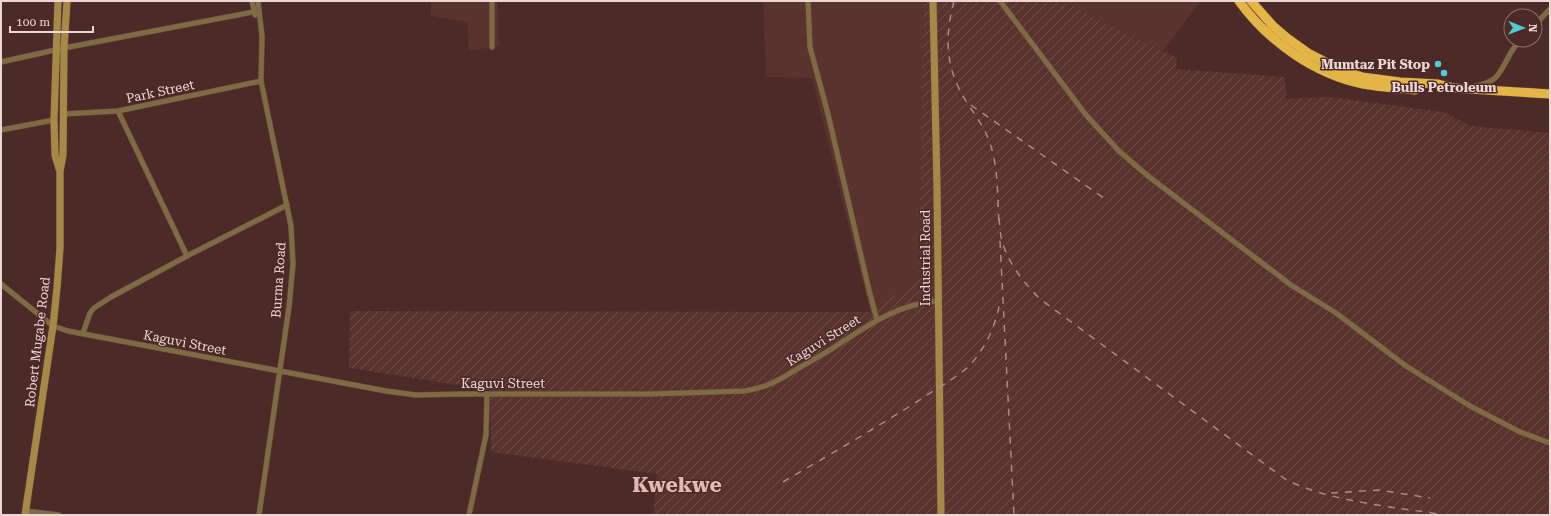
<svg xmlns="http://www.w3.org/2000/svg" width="1551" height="516" font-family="'Roboto Serif',serif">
<defs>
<pattern id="industrial-furrows" width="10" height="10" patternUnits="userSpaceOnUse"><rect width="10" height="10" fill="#5a322e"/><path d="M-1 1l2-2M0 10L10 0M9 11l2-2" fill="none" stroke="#724f4b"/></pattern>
</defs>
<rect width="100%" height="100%" fill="#4b2a27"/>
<!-- built -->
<g fill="#5a322e">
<path d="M431,1H498L499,46L469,51L467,22L431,16Z"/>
<path d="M763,1H923L919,279L870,312L812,78L766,77Z"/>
<path d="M1062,1H1201L1163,51Z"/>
</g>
<!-- industrial -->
<path fill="url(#industrial-furrows)" d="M923,1H1062L1177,58L1176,69L1285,77L1286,99L1329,97L1444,112L1471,126L1550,133V515H653L657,474L491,452L490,390L349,368L350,311L870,312L919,279Z"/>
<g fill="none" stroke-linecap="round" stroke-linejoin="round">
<defs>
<g id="street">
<path d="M252,1L255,15"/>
<path d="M258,1L262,36L261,81L291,226L293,264L289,307L259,515"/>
<path d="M492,1V47"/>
<path d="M808,1L810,47L828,114L869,290L877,320"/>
<path d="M1000,1L1086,115L1119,151L1148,176L1291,285L1336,313L1406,366L1470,406L1520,432L1550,443"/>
<path d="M1535,25L1550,9"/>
<path d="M1,62L64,48L259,11"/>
<path d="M1475,86C1498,82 1499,74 1509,56C1512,50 1516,45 1520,40"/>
<path d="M118,111L187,256"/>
<path d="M63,114L118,111L261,81"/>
<path d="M1,130L54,120"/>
<path d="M1,284L53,326L68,331L386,391L416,395L460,394H650L745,391C768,387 779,380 799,368C809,362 820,356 830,350C864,328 896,304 937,301"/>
<path d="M83,333L90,313L94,308L111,297L187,256L287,205"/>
<path d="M26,511L59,515"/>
<path d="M469,515L486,435L487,394"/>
</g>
<g id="secondary">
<path d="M58,1L54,120L55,155L59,169"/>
<path d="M933,1L937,188L941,515"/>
<path d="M25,515L53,326L57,288L60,248V171L63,155L64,48L67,1"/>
</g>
<g id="highway">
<path d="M1239,1C1268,41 1314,74 1363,84C1380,87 1397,88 1415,90"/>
<path d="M1251,1L1273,26L1287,38L1308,53L1339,69L1362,77L1400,82L1438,84L1454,88L1550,94"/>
</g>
</defs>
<!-- street casing -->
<use href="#street" stroke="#654643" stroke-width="6"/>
<!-- secondary casing -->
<use href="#secondary" stroke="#654643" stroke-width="8"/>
<!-- highway casing -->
<use href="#highway" stroke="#654643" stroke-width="10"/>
<!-- street -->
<use href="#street" stroke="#7e6b44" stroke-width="5"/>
<!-- secondary -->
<use href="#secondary" stroke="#a78947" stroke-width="7"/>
<!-- highway -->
<use href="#highway" stroke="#e3b446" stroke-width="9"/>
<!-- rail -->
<g stroke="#a68b89" stroke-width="1.5" stroke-dasharray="7 7" stroke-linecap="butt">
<path d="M954,1C945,35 945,65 963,96C971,110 982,123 988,138C999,165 997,195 999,223"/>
<path d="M971,105L1105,199"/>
<path d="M999,218C1000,226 1000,234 1002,241C1008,263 1024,283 1040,299L1285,479C1329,502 1396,507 1445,515"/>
<path d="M1000,241L1014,515"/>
<path d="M783,482C829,455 876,428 921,399C937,388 955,379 969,366C986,348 996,325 1000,301"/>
<path d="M1331,493L1379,490L1430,498"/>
</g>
</g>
<!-- markers -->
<g fill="#52cbd9" stroke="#4b2a27" stroke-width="1.5">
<circle cx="1438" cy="64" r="4"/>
<circle cx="1444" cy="73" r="4"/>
</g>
<g text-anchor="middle" stroke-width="3" stroke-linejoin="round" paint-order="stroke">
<!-- poi labels -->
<g font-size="13" font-weight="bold" fill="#edd6d4" stroke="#4b2a27" text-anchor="end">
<text x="1430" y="69">Mumtaz Pit Stop</text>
<text x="1444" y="92" text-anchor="middle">Bulls Petroleum</text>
</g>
<!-- street labels -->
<g font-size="13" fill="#edd6d4" stroke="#4b2a27">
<text transform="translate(160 91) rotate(-12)" y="5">Park Street</text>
<text transform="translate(925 258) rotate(-90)" y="5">Industrial Road</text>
<text transform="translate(278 280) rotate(-86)" y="5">Burma Road</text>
<text transform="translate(823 340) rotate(-32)" y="5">Kaguvi Street</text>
<text transform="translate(37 342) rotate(-83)" y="5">Robert Mugabe Road</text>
<text transform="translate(185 342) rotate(11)" y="5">Kaguvi Street</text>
<text x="503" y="388">Kaguvi Street</text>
</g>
<!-- town labels -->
<g font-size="21" font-weight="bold" fill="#e4b9b4" stroke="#4b2a27">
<text x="677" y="492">Kwekwe</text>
</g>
</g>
<!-- border -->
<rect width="1551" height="516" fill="none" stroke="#edd6d4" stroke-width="4"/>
<!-- north arrow -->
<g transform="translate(1523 28) rotate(91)"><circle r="19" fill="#4b2a27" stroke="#8c6f6c"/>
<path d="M0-3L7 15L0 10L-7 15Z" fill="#52cbd9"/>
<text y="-6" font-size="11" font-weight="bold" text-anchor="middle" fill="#edd6d4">N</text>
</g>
<!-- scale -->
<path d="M10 26v6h83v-6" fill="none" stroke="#edd6d4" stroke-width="2"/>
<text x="16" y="26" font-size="12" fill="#edd6d4" stroke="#4b2a27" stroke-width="3" paint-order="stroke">100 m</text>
</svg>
